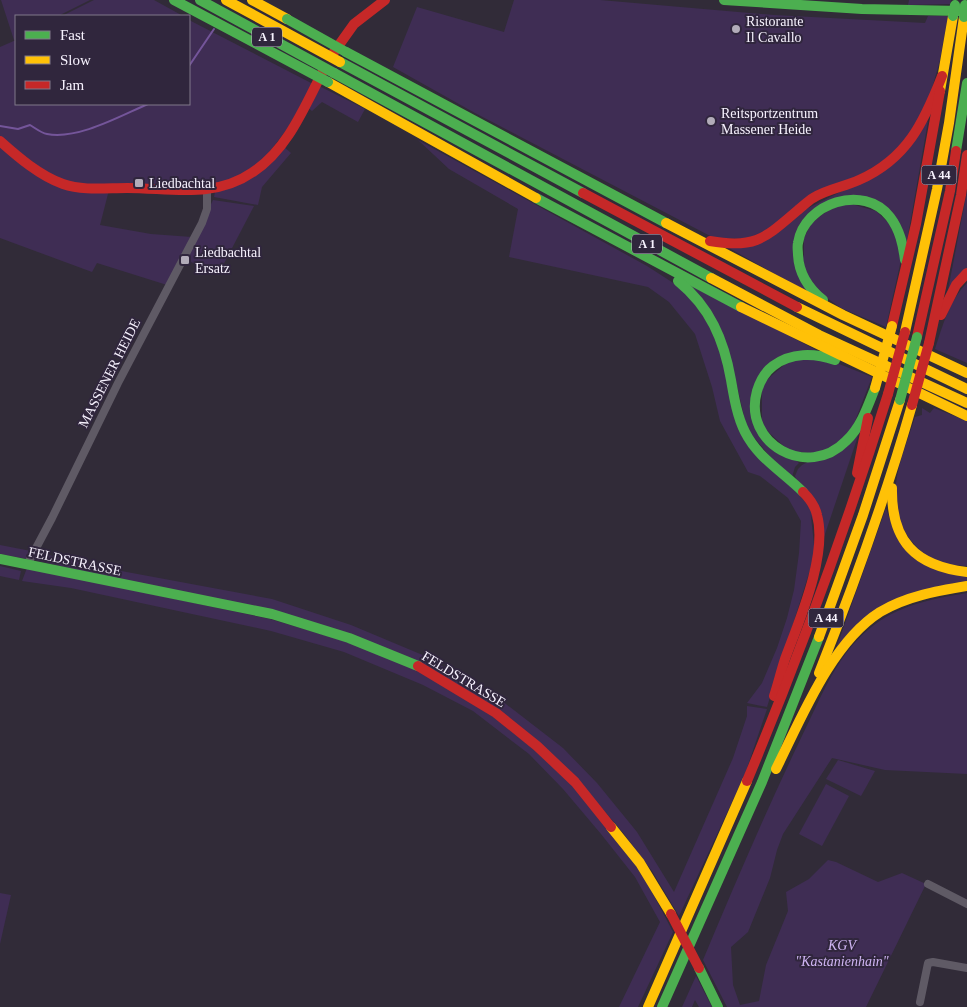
<svg xmlns="http://www.w3.org/2000/svg" width="967" height="1007" font-family="'Times New Roman',serif">
<rect width="100%" height="100%" fill="#312b38"/>
<!-- green -->
<g fill="#3f2d54">
<path d="M1,0H90L58,16H16V39L14,40Z"/>
<path d="M94,0H154L183,16H62Z"/>
<path d="M514,0H600L774,15L925,23L928,16H948L940,60L929,99L907,140L885,160L751,239L714,238L475,113L393,67L417,7L504,32Z"/>
<path d="M909,0H951L950,4L908,5Z"/>
<path d="M189,20L313,84L287,129L264,159L245,174L206,189L83,186L54,178L0,137V47L16,40V104H189Z"/>
<path d="M319,86L365,109L358,122L322,102L312,111L307,107Z"/>
<path d="M928,121L907,241L889,212L835,199L798,235L814,296L729,248L860,182Z"/>
<path d="M418,140L647,266L678,286L688,294L718,339L741,431L810,507L815,554L767,707L747,703L762,683L777,648L787,618L794,590L799,553L801,521L788,498L760,476L748,472L720,421L712,387L695,334L669,302L648,287L509,257L518,209L449,169Z"/>
<path d="M0,144L52,182L109,190L100,225L151,234L192,237L167,285L97,263L92,272L0,238Z"/>
<path d="M283,146L291,153L262,187L258,205L214,197L215,192L232,187Z"/>
<path d="M967,191V269L948,290Z"/>
<path d="M213,200L254,206L218,275L185,259Z"/>
<path d="M851,204L876,211L894,228L901,260L886,327L841,308L817,291L804,269V238L811,224L823,214L837,206Z"/>
<path d="M689,283L816,350L772,361L752,418L799,463L795,467L792,477L778,466L747,429L731,360Z"/>
<path d="M967,283V363L935,349C943,325 949,301 967,283Z"/>
<path d="M791,359L829,360L872,377L850,434L820,454L789,451L762,426V384Z"/>
<path d="M922,408L930,413L934,408L967,421V566C959,565 948,566 940,563C917,554 895,525 895,500C894,472 907,443 915,417L922,415Z"/>
<path d="M858,436L822,543L795,476L798,469L802,465Z"/>
<path d="M886,508L897,539L967,575V583L902,596L833,657Z"/>
<path d="M0,545L31,551L27,559L0,554Z"/>
<path d="M35,552L116,570L272,599L351,625L425,656L502,701L563,748L597,783L637,832L674,892L733,758L747,716V706L767,709L745,774L679,916L652,871L624,834L579,781L498,709L351,634L31,559Z"/>
<path d="M0,566L21,571L19,580L0,576Z"/>
<path d="M27,568L270,619L348,642L426,674L492,716L534,749L573,785L615,835L643,875L673,932L638,1007H619L660,922L635,877L601,834L563,789L529,754L473,711L423,685L344,652L271,631L71,588L22,581Z"/>
<path d="M967,593V774L885,770L832,758L783,834L777,850L770,878L748,932L731,947L733,985L740,1005L759,1001L766,965L788,911L786,892L809,879L828,860L836,862L878,882L902,873L926,884L866,1007H727L703,960C734,886 766,811 801,738C820,700 835,657 869,629C898,605 931,599 967,593Z"/>
<path d="M838,760L875,771L861,796L826,779Z"/>
<path d="M826,784L849,796L822,846L799,834Z"/>
<path d="M0,893L11,895L0,944Z"/>
<path d="M696,976L712,1007H699L695,1000L692,1007H682Z"/>
</g>
<g fill="none" stroke-linecap="round" stroke-linejoin="round">
<!-- stream -->
<g stroke="#74559a" stroke-width="2">
<path d="M189,66L214,29"/>
<path d="M0,126L18,129L30,125C35,128 41,133 47,134C78,140 120,116 148,104"/>
</g>
<!-- street -->
<g stroke="#5f5a65" stroke-width="8">
<path d="M27,565L52,518L118,383L202,223L207,209V191"/>
<path d="M928,884L967,904"/>
<path d="M920,1002L928,963L933,962L967,968"/>
</g>
<!-- fast -->
<g stroke="#4caf50" stroke-width="10">
<path d="M724,0L862,9L960,11"/>
<path d="M346,52L666,223"/>
<path d="M340,62L583,193"/>
<path d="M334,73L711,278"/>
<path d="M956,151L967,83"/>
<path d="M536,198L741,307"/>
<path d="M678,281C710,307 724,340 731,380C734,397 737,416 745,432C758,458 783,472 803,492"/>
<path d="M823,300C808,288 799,274 798,255C798,251 797,247 798,243C804,203 864,183 890,217C900,230 903,245 905,260"/>
<path d="M835,360C815,353 791,352 773,366C765,372 760,381 757,391C742,444 808,480 846,441C861,427 868,406 875,388"/>
<path d="M0,559L272,614L349,638L418,666"/>
<path d="M699,968L718,1007"/>
<path d="M662,1007L762,782L819,637"/>
</g>
<!-- slow -->
<g stroke="#ffc107" stroke-width="10">
<path d="M252,0L287,19"/>
<path d="M328,82L536,198"/>
<path d="M940,91L953,16"/>
<path d="M666,223L843,315L967,373"/>
<path d="M711,278L819,335L967,403"/>
<path d="M741,307L967,416"/>
<path d="M797,307L967,389"/>
<path d="M905,332L937,189L949,123L964,17"/>
<path d="M892,488C891,541 915,566 967,572"/>
<path d="M819,637L863,515L900,400"/>
<path d="M819,673C854,585 886,496 912,405"/>
<path d="M776,769C801,719 831,643 880,612C907,596 937,591 967,586"/>
<path d="M611,827L640,863L671,914"/>
<path d="M648,1007L747,781"/>
</g>
<!-- jam -->
<g stroke="#c62828" stroke-width="10">
<path d="M334,52L354,24L385,0"/>
<path d="M0,141C18,157 40,176 63,184C83,191 106,188 127,188C171,188 214,199 253,172C287,150 304,108 322,73"/>
<path d="M583,193L797,307"/>
<path d="M710,241C756,249 765,238 798,210C803,206 808,201 813,198C827,189 844,187 859,180C907,159 924,122 942,76"/>
<path d="M941,315L956,285L967,273"/>
<path d="M892,326L916,224L940,91"/>
<path d="M917,337L950,191L956,151"/>
<path d="M929,343L961,195L967,155"/>
<path d="M857,473L868,418"/>
<path d="M418,666L496,713L537,746L575,782L611,827"/>
<path d="M774,696C778,684 781,671 785,659C799,621 828,555 817,515C815,506 809,498 803,492"/>
<path d="M747,781C800,654 847,525 888,394"/>
</g>
<!-- fast-bridge -->
<g stroke="#4caf50" stroke-width="10">
<path d="M174,0L328,82"/>
<path d="M200,0L334,73"/>
<path d="M953,16L955,5"/>
<path d="M964,17L965,5"/>
<path d="M287,19L346,52"/>
<path d="M900,400L917,337"/>
</g>
<!-- slow-bridge -->
<g stroke="#ffc107" stroke-width="10">
<path d="M226,0L340,62"/>
<path d="M875,388L892,326"/>
</g>
<!-- jam-bridge -->
<g stroke="#c62828" stroke-width="10">
<path d="M888,394L905,332"/>
<path d="M912,405L929,343"/>
<path d="M671,914L699,968"/>
</g>
</g>
<!-- markers -->
<g fill="#b2acb9" stroke="#30263d" stroke-width="2">
<circle cx="736" cy="29" r="5"/>
<circle cx="711" cy="121" r="5"/>
<rect x="134" y="178" width="10" height="10" rx="2.5"/>
<rect x="180" y="255" width="10" height="10" rx="2.5"/>
</g>
<g text-anchor="middle" stroke-width="4" stroke-linejoin="round" paint-order="stroke">
<!-- shield labels -->
<g fill="#30263d" stroke="#bbb5c4" stroke-width="1">
<rect x="252" y="27.5" width="30" height="19" rx="4"/>
<rect x="921.5" y="165.5" width="35" height="19" rx="4"/>
<rect x="632" y="234.5" width="30" height="19" rx="4"/>
<rect x="808.5" y="608.5" width="35" height="19" rx="4"/>
</g>
<g font-size="12" font-weight="bold" fill="#f7f2fe">
<text x="267" y="41">A 1</text>
<text x="939" y="179">A 44</text>
<text x="647" y="248">A 1</text>
<text x="826" y="622">A 44</text>
</g>
<!-- poi labels -->
<g font-size="14" fill="#f7f2fe" stroke="#30263d" text-anchor="start">
<text x="746" y="26">Ristorante<tspan x="746" dy="16">Il Cavallo</tspan></text>
<text x="721" y="118">Reitsportzentrum<tspan x="721" dy="16">Massener Heide</tspan></text>
<text x="149" y="188">Liedbachtal</text>
<text x="195" y="257">Liedbachtal<tspan x="195" dy="16">Ersatz</tspan></text>
</g>
<!-- street labels -->
<g font-size="14" fill="#f7f2fe" stroke="#30263d">
<text transform="translate(109 373) rotate(-63)" y="5">MASSENER HEIDE</text>
<text transform="translate(75 561) rotate(12)" y="5">FELDSTRASSE</text>
<text transform="translate(464 679) rotate(31)" y="5">FELDSTRASSE</text>
</g>
<!-- park labels -->
<g font-size="14" font-style="italic" fill="#cfb5f3" stroke="#30263d">
<text x="842" y="950">KGV<tspan x="842" dy="16">"Kastanienhain"</tspan></text>
</g>
</g>
<!-- legend -->
<rect x="15" y="15" width="175" height="90" fill="#30263d" stroke="#80788a"/>
<rect x="25" y="31" width="25" height="8" fill="#4caf50" stroke="#80788a"/>
<text x="60" y="40" font-size="15" fill="#f7f2fe">Fast</text>
<rect x="25" y="56" width="25" height="8" fill="#ffc107" stroke="#80788a"/>
<text x="60" y="65" font-size="15" fill="#f7f2fe">Slow</text>
<rect x="25" y="81" width="25" height="8" fill="#c62828" stroke="#80788a"/>
<text x="60" y="90" font-size="15" fill="#f7f2fe">Jam</text>
</svg>
